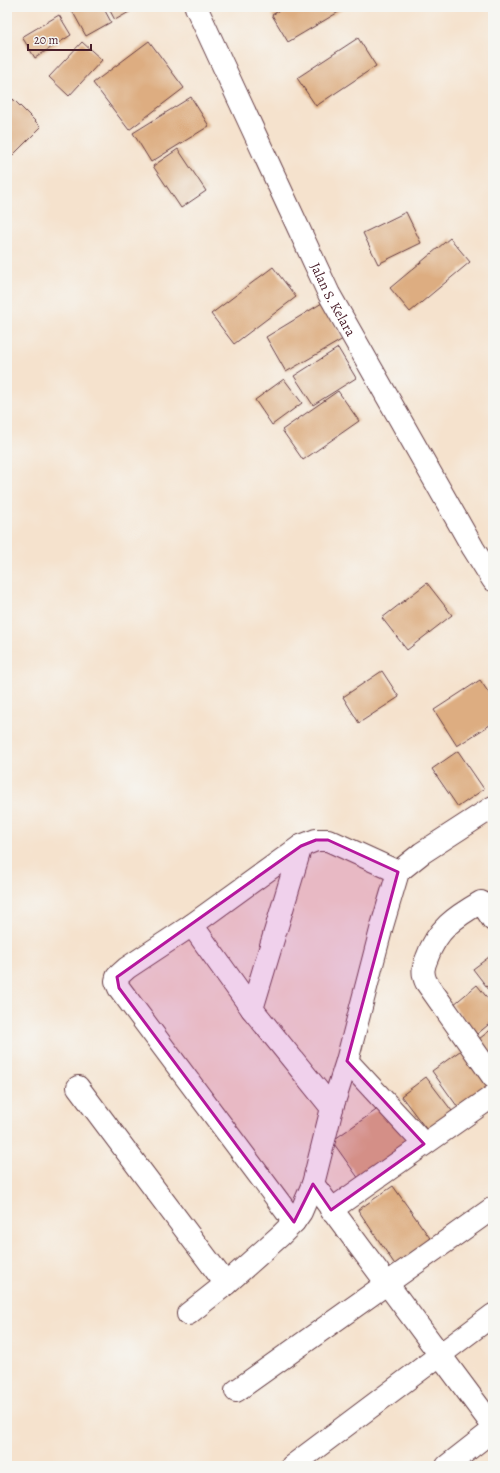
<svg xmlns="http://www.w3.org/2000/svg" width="500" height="1473" font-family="Alegreya,serif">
<rect width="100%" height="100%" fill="#f6f6f2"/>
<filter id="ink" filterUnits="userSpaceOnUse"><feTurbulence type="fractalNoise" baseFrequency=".025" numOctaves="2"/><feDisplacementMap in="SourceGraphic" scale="8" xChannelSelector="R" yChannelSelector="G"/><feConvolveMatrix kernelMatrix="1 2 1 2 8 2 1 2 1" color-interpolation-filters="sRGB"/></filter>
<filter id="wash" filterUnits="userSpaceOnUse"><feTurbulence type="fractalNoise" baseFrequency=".012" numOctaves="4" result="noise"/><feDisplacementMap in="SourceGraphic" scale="16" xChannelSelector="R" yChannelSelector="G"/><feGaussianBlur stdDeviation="0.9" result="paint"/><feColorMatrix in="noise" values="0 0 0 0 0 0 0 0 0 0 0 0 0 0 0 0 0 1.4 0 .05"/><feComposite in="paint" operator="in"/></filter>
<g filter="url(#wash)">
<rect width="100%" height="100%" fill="#f5e2cd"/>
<g id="blocks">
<!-- building -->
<g fill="#ddad81">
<path d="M70,7H103L111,22L86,36Z"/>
<path d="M108,7H138L115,20Z"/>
<path d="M285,7H347L288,42L272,15Z"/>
<path d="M59,15L71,35L35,58L22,37Z"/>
<path d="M358,38L376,66L316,106L297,78Z"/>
<path d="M149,41L184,88L129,130L93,83Z"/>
<path d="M82,42L102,60L69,96L49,77Z"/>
<path d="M191,97L209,126L151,162L133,133Z"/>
<path d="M13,99L41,127L9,159L7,156V105Z"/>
<path d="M178,149L206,191L181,208L153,166Z"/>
<path d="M406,212L421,243L378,264L363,233Z"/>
<path d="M450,238L470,262L410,312L390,288Z"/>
<path d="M273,267L296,297L234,344L211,314Z"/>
<path d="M322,303L343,339L286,372L266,337Z"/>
<path d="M338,348L356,378L313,405L294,376Z"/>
<path d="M284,379L302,403L272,425L255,400Z"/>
<path d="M338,391L359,421L303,460L282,430Z"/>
<path d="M427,583L452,615L407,650L382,618Z"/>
<path d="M382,671L399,697L359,723L343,697Z"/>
<path d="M480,680L493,699V723L457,746L434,710Z"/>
<path d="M458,751L484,789L458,807L432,769Z"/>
<path d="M493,954V995L473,969Z"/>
<path d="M477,985L493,1005V1021L477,1034L453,1005Z"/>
<path d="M493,1028V1057L479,1039Z"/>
<path d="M464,1048L493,1089L462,1113L432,1071Z"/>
<path d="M426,1077L455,1115L430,1134L401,1096Z"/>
<path d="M382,1106L409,1144L359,1179L332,1141Z"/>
<path d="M393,1186L432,1241L396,1266L358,1210Z"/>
</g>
</g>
</g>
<g filter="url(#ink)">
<use href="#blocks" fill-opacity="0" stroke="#643c43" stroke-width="1"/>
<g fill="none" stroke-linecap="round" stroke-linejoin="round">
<defs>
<g id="minor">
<path d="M493,920L481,902C455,917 437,929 427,958C423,967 422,973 426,982L493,1077"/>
<path d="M192,925L252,1009L332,1108"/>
<path d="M252,1009L301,846"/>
<path d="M347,1061L424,1144"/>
<path d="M78,1087L226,1284"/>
<path d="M313,1184L493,1426"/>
<path d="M331,1210L493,1096"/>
<path d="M294,1222L119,988L116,981L117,977L127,968L192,925L301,846L316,840H328L398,872"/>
<path d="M188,1314L226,1284L281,1235L294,1222L301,1212L313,1184L332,1108L347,1061L382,926L398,872L422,853L493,807"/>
<path d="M236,1391L493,1208"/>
<path d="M292,1466L493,1315"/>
<path d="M447,1466L493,1430"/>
</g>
<g id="primary">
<path id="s1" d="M196,7L329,294L473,548L493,580"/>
</g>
</defs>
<!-- minor casing -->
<use href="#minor" stroke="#643c43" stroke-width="24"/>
<!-- primary casing -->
<use href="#primary" stroke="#643c43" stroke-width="24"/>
<!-- minor -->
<use href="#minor" stroke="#fff" stroke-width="22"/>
<!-- primary -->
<use href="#primary" stroke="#fff" stroke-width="22"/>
</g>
</g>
<!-- marked area -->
<path fill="#b5179e" fill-opacity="0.2" stroke="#b5179e" stroke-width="3" stroke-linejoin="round" d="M316,840H328L398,872L347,1061L424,1144L331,1210L313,1184L294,1222L119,988L117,977L301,846Z"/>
<g text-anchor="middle" stroke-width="4" stroke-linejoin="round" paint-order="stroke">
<!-- street labels -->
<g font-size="14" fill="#4a1f2b" stroke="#f6f6f2">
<text dy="5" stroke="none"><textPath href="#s1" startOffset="323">Jalan S. Kelara</textPath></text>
</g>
</g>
<!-- margin -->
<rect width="500" height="1473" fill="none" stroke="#f6f6f2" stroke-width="24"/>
<!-- scale -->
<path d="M28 44v6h63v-6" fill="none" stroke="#4a1f2b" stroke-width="2"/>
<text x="34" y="44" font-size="12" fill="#4a1f2b" stroke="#f6f6f2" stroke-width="3" paint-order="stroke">20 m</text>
</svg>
